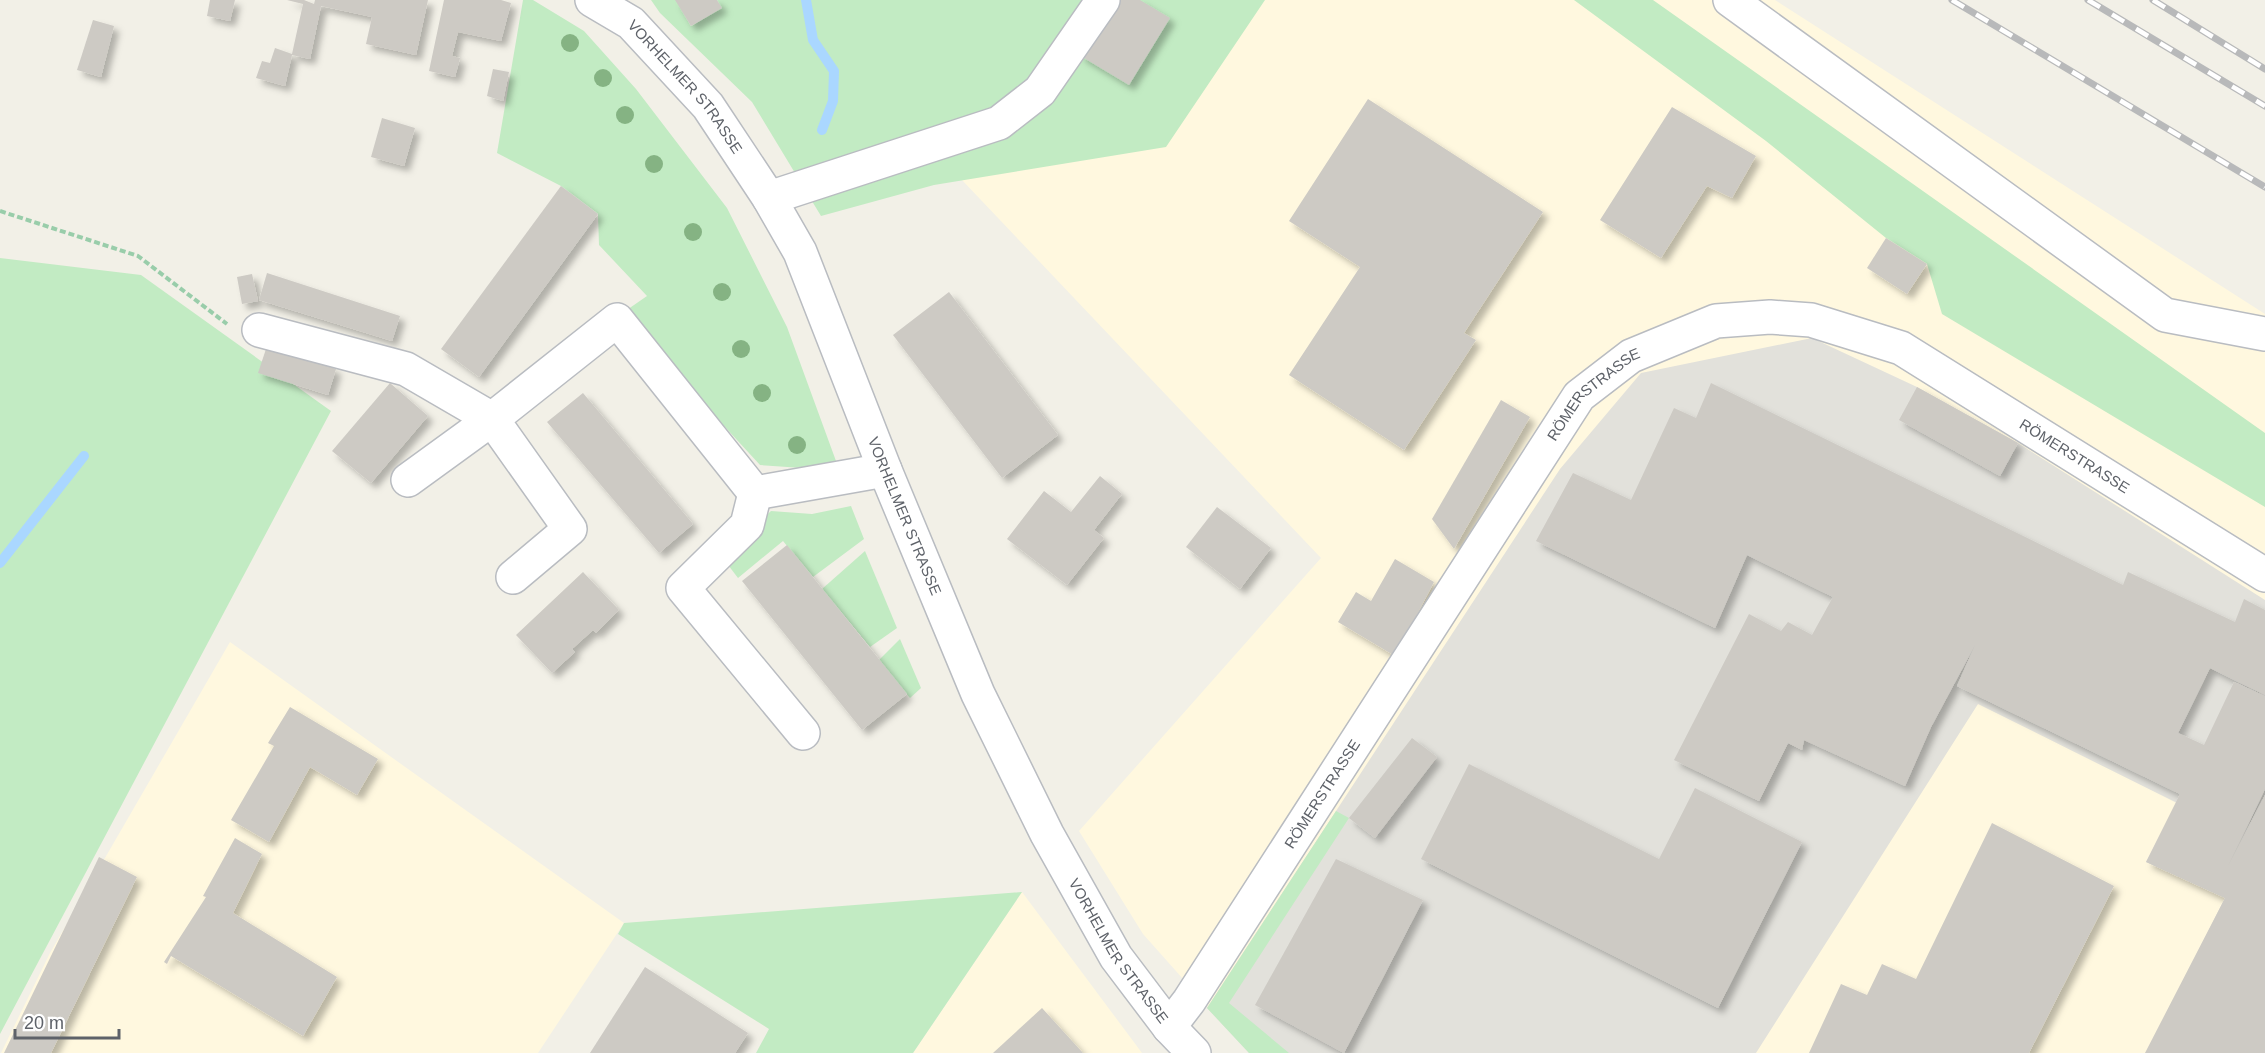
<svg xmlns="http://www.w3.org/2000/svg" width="2265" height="1053" font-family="Arial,sans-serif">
<defs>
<filter id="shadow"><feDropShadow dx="5.5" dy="5.5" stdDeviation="3" flood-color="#0004"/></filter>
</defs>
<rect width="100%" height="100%" fill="#f2f0e7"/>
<!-- commercial -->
<g fill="#fff8df">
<path d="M791,0H1775L2265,314V1053H1249L1143,934L1079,831L1321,558Z"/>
<path d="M230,642L624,923L538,1053H1L50,953Z"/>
<path d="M1022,892L1142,1053H913Z"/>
</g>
<!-- industrial -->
<path fill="#e2e1db" d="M1812,338L1917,387L2018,443L2265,600V1053L2189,969L2225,898L2146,862L2177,803L1978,704L1756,1053H1249L1207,1008L1560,469L1641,373Z"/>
<!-- green -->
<g fill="#c2ebc3">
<path d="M523,0H533L584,31L636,89L727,208L787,327L836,461L802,468L760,465L621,314L647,296L599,245L598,214L561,186L497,153Z"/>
<path d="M651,0H676L691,26L721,8L717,0H1265L1166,147L934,185L821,216L752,102L660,13Z"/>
<path d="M1574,0H1653L2265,433V507L1942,314L1927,264L1886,238L1766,141Z"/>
<path d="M0,258L141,275L331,411L0,1034Z"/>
<path d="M851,506L864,539L813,577L783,541L738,578L722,557L771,511L812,514Z"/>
<path d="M865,551L897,628L870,647L822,589Z"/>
<path d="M900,639L921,688L910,698L879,660Z"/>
<path d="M1336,811L1349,818L1229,1003L1289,1053H1249L1207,1008Z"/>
<path d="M1022,892L913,1053H756L769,1029L618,934L624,923Z"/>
</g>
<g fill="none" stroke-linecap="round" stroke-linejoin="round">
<!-- stream -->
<g stroke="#aad7ff" stroke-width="10">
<path d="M806,0L813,40L834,71L833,101L822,130"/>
<path d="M0,563L84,456"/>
</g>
</g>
<!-- building -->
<g fill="#cdcac4" filter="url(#shadow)">
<path d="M210,0H235L230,21L207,16Z"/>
<path d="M287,0H304L314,4L315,0H428L416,55L366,44L372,17L321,6L310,59L292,55L285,86L256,78L262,61L270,63L275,48L292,54L303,4Z"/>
<path d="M444,0H501L511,3L501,41L458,32L452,56L460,58L455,77L429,71Z"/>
<path d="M675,0H717L722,8L691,26Z"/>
<path d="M1112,0H1140L1170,18L1129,85L1079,55Z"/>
<path d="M93,20L114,26L101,77L77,70Z"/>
<path d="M493,69L509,72L503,101L487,96Z"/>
<path d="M1368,99L1543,212L1464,333L1476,340L1404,450L1289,375L1360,267L1289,221Z"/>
<path d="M1672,107L1756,156L1732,198L1707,186L1661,258L1600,220Z"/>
<path d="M382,118L415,128L404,166L371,157Z"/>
<path d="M561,186L598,214L479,377L441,349Z"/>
<path d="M1886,238L1927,264L1907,294L1867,268Z"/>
<path d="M267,273L400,316L392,341L259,300Z"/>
<path d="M252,274L258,301L242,304L237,277Z"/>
<path d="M949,292L1058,435L1002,478L893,335Z"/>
<path d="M267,346L336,369L328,395L258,373Z"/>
<path d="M390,383L428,416L371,483L332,451Z"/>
<path d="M1711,383L2123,585L2128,572L2235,622L2244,599L2265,610V695L2210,668L2178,733L2204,745L2234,682L2265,696V789L2228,866L2265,795V1053H2145L2225,898L2146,862L2180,794L1957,686L1975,645L1931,727L1905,786L1804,740L1802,750L1788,743L1759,801L1674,760L1749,614L1781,631L1788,622L1812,635L1833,597L1747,555L1715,628L1536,541L1573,473L1631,500L1674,408L1696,418Z"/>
<path d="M1917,387L2018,443L2000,476L1899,420Z"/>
<path d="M583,393L693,524L659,553L547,422Z"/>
<path d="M1501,400L1530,417L1454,549L1432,519Z"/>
<path d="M1100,476L1122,494L1094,530L1104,538L1067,585L1007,539L1044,491L1071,512Z"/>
<path d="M1217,507L1271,548L1240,589L1186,547Z"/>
<path d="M787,545L907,694L862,730L742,581Z"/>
<path d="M1395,559L1434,582L1395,656L1338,622L1356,592L1371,601Z"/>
<path d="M583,572L619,610L596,633L593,630L572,649L575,652L552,673L516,635Z"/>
<path d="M290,707L378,759L357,795L310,767L269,842L231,820L274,746L268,743Z"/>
<path d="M1412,738L1437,757L1375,838L1349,818Z"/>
<path d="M1469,764L1659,859L1695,788L1802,842L1718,1008L1421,859Z"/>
<path d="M1992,823L2114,886L2029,1053H1809L1841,984L1867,995L1882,964L1916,979Z"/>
<path d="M235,838L262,854L233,913L337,977L303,1036L171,956L167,964L164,962L206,897L203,896Z"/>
<path d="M99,857L137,877L51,1053H4Z"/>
<path d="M1336,859L1423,900L1344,1053L1255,1005Z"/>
<path d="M645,967L748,1033L735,1053H590Z"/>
<path d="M1042,1008L1083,1053H993Z"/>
</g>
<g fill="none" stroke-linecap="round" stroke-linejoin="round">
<defs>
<g id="minor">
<path id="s1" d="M592,0L631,23L708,106L769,198L800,252L885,470L978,694L1047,834L1116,957L1169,1027L1194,1053"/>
<path d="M1730,0L2165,315L2265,334"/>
<path d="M769,198L999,123L1040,91L1103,0"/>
<path d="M259,330L406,369L492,419L408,480"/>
<path d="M755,493L747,525L683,588L803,733"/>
<path d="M513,577L570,529L492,419L617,320L755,493L885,470"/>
<path id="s2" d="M1169,1027L1189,1001L1579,396L1631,356L1716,321L1770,317L1811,320L1901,348L2265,575"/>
</g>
</defs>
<!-- minor casing -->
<use href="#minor" stroke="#b9bcc1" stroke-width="36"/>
<!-- path -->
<path stroke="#99cdaa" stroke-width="4" stroke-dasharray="6 3" stroke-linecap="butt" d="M0,211L138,256L227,324"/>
<!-- minor -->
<use href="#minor" stroke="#fff" stroke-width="33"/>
<defs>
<g id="rail">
<path d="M1952,0L2265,187"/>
<path d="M2088,0L2265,106"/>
<path d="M2153,0L2265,69"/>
</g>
</defs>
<!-- rail casing -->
<use href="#rail" stroke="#b8b9ba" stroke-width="7"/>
<!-- rail -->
<use href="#rail" stroke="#fff" stroke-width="4.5" stroke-dasharray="14" stroke-linecap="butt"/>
</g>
<!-- trees -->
<g fill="#85b383">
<circle cx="570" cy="43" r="9"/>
<circle cx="603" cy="78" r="9"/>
<circle cx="625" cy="115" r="9"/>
<circle cx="654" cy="164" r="9"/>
<circle cx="693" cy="232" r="9"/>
<circle cx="722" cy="292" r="9"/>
<circle cx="741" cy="349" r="9"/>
<circle cx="762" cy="393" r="9"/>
<circle cx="797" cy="445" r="9"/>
</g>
<g text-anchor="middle" stroke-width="5" stroke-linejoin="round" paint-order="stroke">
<!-- street labels -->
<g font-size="15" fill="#5e6269" stroke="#fff">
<text dy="5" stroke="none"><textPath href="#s1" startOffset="129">VORHELMER STRASSE</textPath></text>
<text dy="5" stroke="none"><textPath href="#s2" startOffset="764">RÖMERSTRASSE</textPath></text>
<text dy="5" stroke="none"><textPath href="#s2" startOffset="1304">RÖMERSTRASSE</textPath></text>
<text dy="5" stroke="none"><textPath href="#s1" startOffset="615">VORHELMER STRASSE</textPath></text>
<text dy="5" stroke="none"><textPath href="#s2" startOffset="279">RÖMERSTRASSE</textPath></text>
<text dy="5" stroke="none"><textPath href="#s1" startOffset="1101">VORHELMER STRASSE</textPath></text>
</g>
</g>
<!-- scale -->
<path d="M15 1029v9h104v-9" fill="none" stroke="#5e6269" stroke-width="3"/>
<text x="24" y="1029" font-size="18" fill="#5e6269" stroke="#ffffff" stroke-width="4.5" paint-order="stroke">20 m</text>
</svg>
